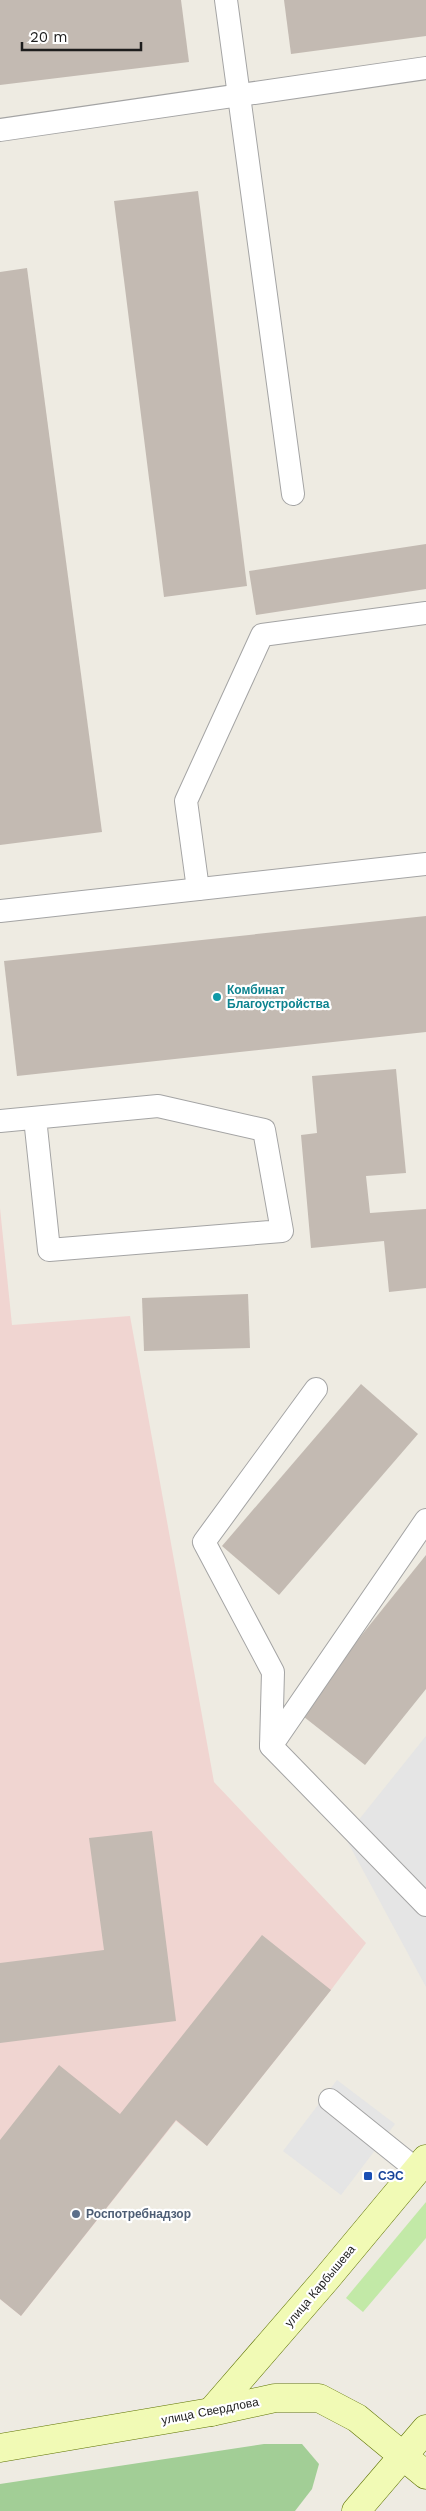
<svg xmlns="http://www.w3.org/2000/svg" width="426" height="2511" font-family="'Work Sans',sans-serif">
<rect width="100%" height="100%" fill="#eeebe2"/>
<!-- commercial -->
<path fill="#f0d5d1" d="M0,1208L12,1325L130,1316L214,1782L366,1943L331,1990L207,2146L176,2121L21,2316L0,2299Z"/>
<!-- grass -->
<path fill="#c2e9a7" d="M426,2202V2238L363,2312L346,2298Z"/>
<!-- forest -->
<path fill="#a2ce96" d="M264,2444H302L319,2464L312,2489L295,2511H0V2484Z"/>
<!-- parking -->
<g fill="#e5e5e5">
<path d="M426,1736V1987L345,1837Z"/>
<path d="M337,2080L395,2124L341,2195L283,2151Z"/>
</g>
<!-- building -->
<g fill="#c3bab2">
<path d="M0,0H181L189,62L0,85Z"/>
<path d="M284,0H426V36L291,54Z"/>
<path d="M198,191L247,586L164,597L114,201Z"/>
<path d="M27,268L102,832L0,845V272Z"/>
<path d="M426,544V589L256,615L249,571Z"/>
<path d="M426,916V1032L17,1076L4,961Z"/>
<path d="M396,1069L406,1173L366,1176L370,1213L426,1209V1288L389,1292L384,1241L311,1248L301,1135L317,1133L312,1076Z"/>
<path d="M248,1294L250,1348L144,1351L142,1298Z"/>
<path d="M361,1384L418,1434L279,1595L222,1546Z"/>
<path d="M426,1555V1689L365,1765L299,1713Z"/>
<path d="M152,1831L176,2021L0,2043V1963L104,1950L89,1838Z"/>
<path d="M262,1935L331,1990L207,2146L176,2120L21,2316L0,2299V2140L59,2065L120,2114Z"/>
</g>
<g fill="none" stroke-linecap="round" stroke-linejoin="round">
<defs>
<g id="lane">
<path d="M226,0L293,494"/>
<path d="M0,130L426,68"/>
<path d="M198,889L186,801L262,635L426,613"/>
<path d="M0,911L426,864"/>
<path d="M0,1121L158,1106L264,1130L282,1231L49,1250L35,1118"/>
<path d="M316,1389L204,1542L273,1672L271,1746L426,1520"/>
<path d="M271,1746L426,1905"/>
<path d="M330,2100L417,2170"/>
</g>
<g id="secondary">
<path d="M211,2412L327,2278L426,2159"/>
<path d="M0,2448L211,2412L275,2398H319L357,2418L426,2475"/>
<path d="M356,2511L426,2429"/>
</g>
</defs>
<!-- lane casing -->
<use href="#lane" stroke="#a4a4a4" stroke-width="24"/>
<!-- secondary casing -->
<use href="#secondary" stroke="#5f7404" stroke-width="29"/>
<!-- lane -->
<use href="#lane" stroke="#fff" stroke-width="22"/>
<!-- secondary -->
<use href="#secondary" stroke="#f1fab5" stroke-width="28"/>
</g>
<!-- markers -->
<circle fill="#0f9aa8" stroke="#fff" stroke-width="2" cx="217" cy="997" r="5"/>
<rect fill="#1a4fb4" stroke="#fff" stroke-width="2" x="363" y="2171" width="10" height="10" rx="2.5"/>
<circle fill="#5c6f8a" stroke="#fff" stroke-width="2" cx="76" cy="2214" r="5"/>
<g text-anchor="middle" stroke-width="4.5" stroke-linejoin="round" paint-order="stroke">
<!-- culture labels -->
<g font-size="12" font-weight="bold" fill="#0d838f" stroke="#fff" text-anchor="start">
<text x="227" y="994">Комбинат<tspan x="227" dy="14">Благоустройства</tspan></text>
</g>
<!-- transit labels -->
<g font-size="12" font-weight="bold" fill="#164399" stroke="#fff" text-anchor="start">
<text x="378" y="2180">СЭС</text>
</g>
<!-- service labels -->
<g font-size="12" font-weight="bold" fill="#4e5e75" stroke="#fff" text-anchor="start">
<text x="86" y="2218">Роспотребнадзор</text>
</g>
<!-- street labels -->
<g font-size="12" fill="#1d1d1d" stroke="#fff">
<text transform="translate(320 2286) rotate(-50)" y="4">улица Карбышева</text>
<text transform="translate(210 2411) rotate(-11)" y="4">улица Свердлова</text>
</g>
</g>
<!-- scale -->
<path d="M22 42v8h119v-8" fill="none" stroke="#1d1d1d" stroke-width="2.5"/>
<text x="30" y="42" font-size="15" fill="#1d1d1d" stroke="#ffffff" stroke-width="4" paint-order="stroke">20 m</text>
</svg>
